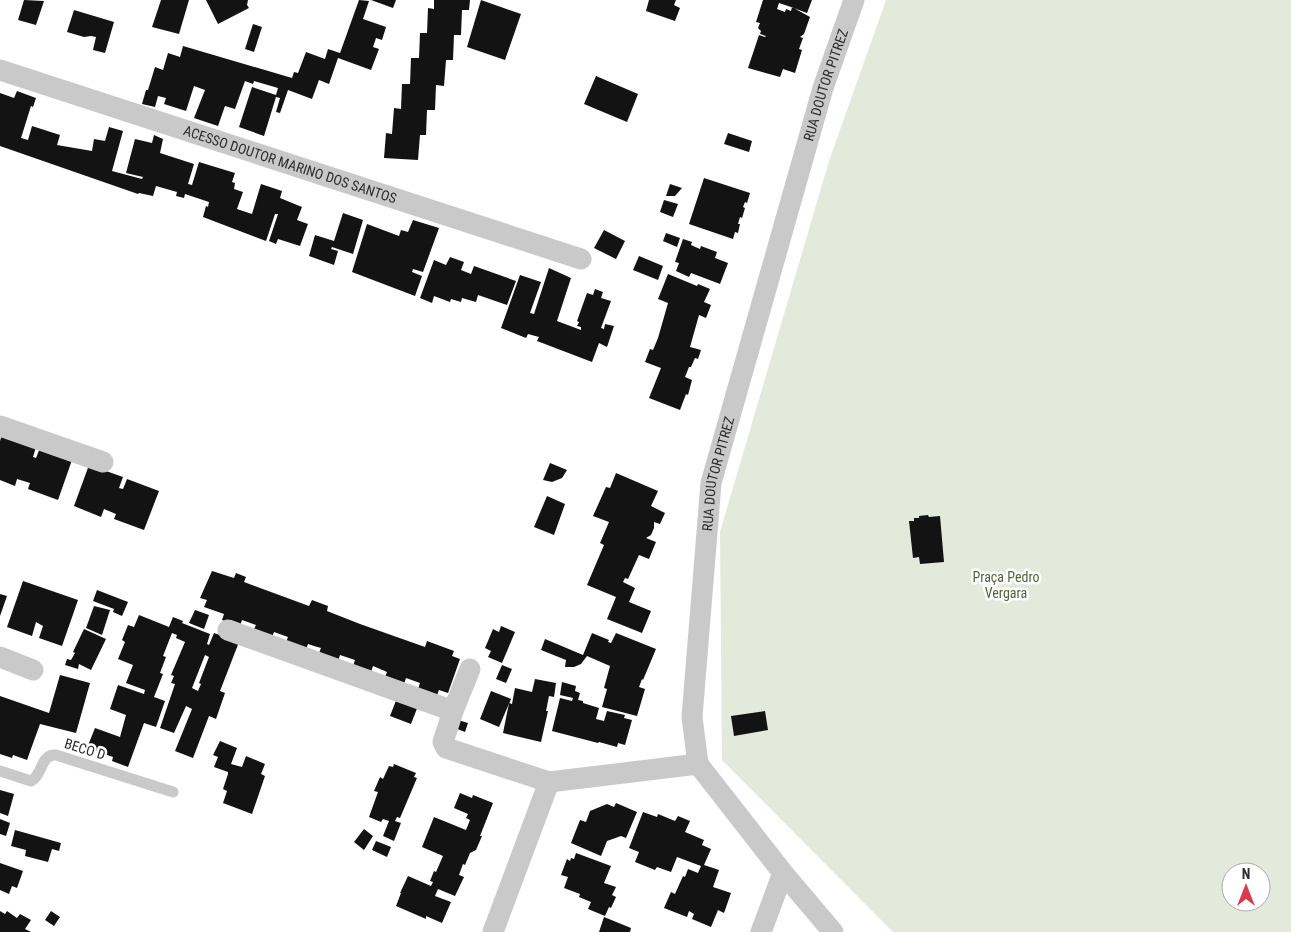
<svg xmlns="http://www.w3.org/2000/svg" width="1291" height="932" font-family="'Roboto Condensed',sans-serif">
<rect width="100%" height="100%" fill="#fff"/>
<!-- green -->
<path fill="#e3e9db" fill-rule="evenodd" d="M886,0H1291V932H893L722,760L720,532L829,161ZM1231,872H1261V902H1231Z"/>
<!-- building -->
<g fill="#131313" fill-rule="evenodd">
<path d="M24,0L44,1L36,25L18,20Z"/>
<path d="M161,0H189L179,34L152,27Z"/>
<path d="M206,0H248L247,5L249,8L218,24Z"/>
<path d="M359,0L369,1L363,19L386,27L382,40L376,38L373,47L379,49L371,70L338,58L329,84L319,80L312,99L288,90L280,113L276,112L280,98L276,97L264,136L239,127L252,87L276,95L278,88L254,81L253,84L245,81L235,109L225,106L218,126L194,118L205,90L194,86L186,111L164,104L166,98L158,96L155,107L142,104L146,90H148L155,67L163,70L168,53L180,57L183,46L292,78L294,72L298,73L306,52L325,59L328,49L340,53Z"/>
<path d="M371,0H396L393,8Z"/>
<path d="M434,0H470L469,10H462L461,35H454L453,60H446L444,86L436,85L435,110H427L426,135H420L418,160L384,158L386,133L392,134L394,108L401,109L402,84H410L411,58H419L420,33H427L428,8L434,9Z"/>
<path d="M481,0L521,14L505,60L467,47Z"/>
<path d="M649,0H676L674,5L680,8L675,21L646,11Z"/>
<path d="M763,0H812L807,13L791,7L779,3L777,9L785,12L786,9L791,11L792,7L810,17L804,34L800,37L803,38L799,49L802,50L795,73L783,69L780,77L748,68L759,35L765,37L766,36L760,34L761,31L758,28L760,23L756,22Z"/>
<path d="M74,10L114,22L105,53L93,50L96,37L91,36L84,37L67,32Z"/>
<path d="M253,24L262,27L254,52L245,49Z"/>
<path d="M596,76L638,94L627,122L584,104Z"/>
<path d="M17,91L36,98L33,107L31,106L21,138L28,140L32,126L60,135L57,145L92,151L94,139L105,141L109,127L123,131L112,171L142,179L143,177L126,173L135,139L152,143L154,135L163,139L160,153L194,164L188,184L192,185L199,162L235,173L232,182L235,183L234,189L243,192L237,209L252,214L261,184L282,191L280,198L302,207L297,220L308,224L300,246L278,239L276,244L269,241L278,214H275L266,241L203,217L206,206L208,207L209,202L185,194L184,198L176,196L177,192L156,186L153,196L139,193L138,194L0,146V93L14,98Z"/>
<path d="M728,133L752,141L749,152L724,144Z"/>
<path d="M704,178L750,193L747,203L745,202L743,207L745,208L742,218L740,217L738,224H740L738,233L735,232L733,239L689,224Z"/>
<path d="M670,184L682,188L675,196H666Z"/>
<path d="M664,200L678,204L673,217L660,212Z"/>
<path d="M343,213L363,220L353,254L332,247L331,249L338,251L334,265L309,256L315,235L334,241Z"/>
<path d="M413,220L439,228L423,272L413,269L412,272L422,276L415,296L352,272L367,224L399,236L401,230L408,232Z"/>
<path d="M604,230L625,241L616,259L594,248Z"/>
<path d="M666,233L680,238L677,247L663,241Z"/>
<path d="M683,239L692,242L691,245L700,249L701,246L717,252L715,258L728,263L720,284L691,273L689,277L676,271L679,263L675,262Z"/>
<path d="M639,256L663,266L658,280L633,270Z"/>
<path d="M450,257L464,262L461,270L471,274L474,266L516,281L507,305L478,295L476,302L462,298L461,302L451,299L450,302L434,296L432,303L420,298L434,260L446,265Z"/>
<path d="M549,268L571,278L557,321L581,330V327L577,326L579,322L577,321L587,293L593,295L595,289L603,292L601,298L611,301L601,328L604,329L605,324L614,326L607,347L599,343L592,362L537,341L539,337L528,334L526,338L501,328L520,275L541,282L530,313L534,314Z"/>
<path d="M668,274L697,286L698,284L710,289L704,302L711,305L706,318L699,315L690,347L701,350L698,359L695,358L691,367H689L685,377L692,380L688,395L686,394L680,410L649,398L661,368L645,362L650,349L653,350L658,338L668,303L658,299Z"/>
<path d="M2,434L36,447L33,457L36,458L40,448L72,460L58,500L28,489L30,483L17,479L15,486L0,480V441Z"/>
<path d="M550,463L567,470L562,478L552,482L543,480Z"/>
<path d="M89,465L123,477L119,488L123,489L127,479L159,491L144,530L114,519L116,514L104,509L101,517L74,506Z"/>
<path d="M616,473L658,491L651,506L665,513L660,524L654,522V528L651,535L646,538L656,542L649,559L639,555L628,579L625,578L623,582L635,588L629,602L651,611L642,633L607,619L616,597L587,585L604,545L600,543L609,522L593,516L606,487L610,488Z"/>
<path d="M547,496L565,504L554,535L534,527Z"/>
<path d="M928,515L929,517L940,516L944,562L920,564L919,557L913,558L909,521H914V518H919V516Z"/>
<path d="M212,571L234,578L236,573L246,577L244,582L309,606L312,600L328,606L327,611L360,624L425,647L427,641L454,651L452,656L460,659L448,693L439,690L437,695L418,689L420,683L406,678L404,684L385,677L387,672L373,666L371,672L353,666L355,660L340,655L338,661L319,653L321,648L314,646L308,644L306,649L286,642L288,637L274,632L272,637L253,631L256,625L242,620L240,626L222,620L224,614L204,607L207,600L200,598Z"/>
<path d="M23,581L78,600L62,646L39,638L43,626L36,622L32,636L7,627Z"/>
<path d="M97,590L128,602L122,616L113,612L114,609L93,601Z"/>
<path d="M0,594L7,596L0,616Z"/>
<path d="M94,606L110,610L102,635L86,628Z"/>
<path d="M195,610L209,615L204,629L189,623Z"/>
<path d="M139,615L169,627L173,617L183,621L182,623L210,634L207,644L209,645L214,633L239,642L220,691L225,693L216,719L209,716L193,758L175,751L192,709L186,706L174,733L160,728L175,684L171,683L174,676L171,675L185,642L176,638L177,635L172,633L163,656L166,657L160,673L163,674L154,697L165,701L156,727L144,723L128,767L112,761L113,757L87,748L95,728L120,737L126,715L110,709L118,685L144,694L145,690L126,683L133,665L118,659L125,642L122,640L128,625L134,627ZM205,655L209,657L199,683L201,684L198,691L192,688Z"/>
<path d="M501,626L515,632L502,663L488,657L491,651L485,648L493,629L499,632Z"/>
<path d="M84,629L106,639L91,670L79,664L78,669L65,665L67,659L71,660L75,653L73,652Z"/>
<path d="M592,633L609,640L608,642L611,643L616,633L656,649L643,680L642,679L639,687L645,689L637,716L602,707L607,689L604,688L610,666L587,656L581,664L574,667H565L566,660L541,650L545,639L583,655Z"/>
<path d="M502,665L512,669L506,683L496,679Z"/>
<path d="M60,675L90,683L76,733L40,724L27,760L13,755L12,758L0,754V696L49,713Z"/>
<path d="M535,679L556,683L554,697L549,696L546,711H548L541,742L503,733L509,703L512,704L515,688L532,692Z"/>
<path d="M562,682L576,686L575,691L580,693L578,700L583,701V703L599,708L596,719L604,721L607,711L625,715L624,718L632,720L625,745L618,743L617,747L599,742L598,743L552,731L560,698L572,701L573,698L560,695Z"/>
<path d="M491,691L511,699L499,727L480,719Z"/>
<path d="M397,698L418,706L411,724L390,716Z"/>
<path d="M765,711L768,730L734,736L731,716Z"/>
<path d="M458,720L468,723L465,732L455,728Z"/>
<path d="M220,741L237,748L231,764L242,767L246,756L265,764L261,774L265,776L252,814L223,803L227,791L223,789L228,774V772L214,767L218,757L213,755Z"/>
<path d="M394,764L416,773L414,777L417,778L400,818L397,817L395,821L401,823L394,841L383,836L389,821L383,819L381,822L369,817L378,792L374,791L380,777L383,779L389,766L393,767Z"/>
<path d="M0,790L14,794L8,816L0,813Z"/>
<path d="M460,793L472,798L473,795L493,803L480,836H482L476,850L470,853L465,865L463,864L459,875L464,877L455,896L438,889L435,896L451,902L442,923L426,916V919L396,906L401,893H400L408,876L431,886L433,882L430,881L434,871L436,872L443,856L422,847L434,817L466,830L470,820L466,818L468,814L454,808Z"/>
<path d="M616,803L637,812L626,838L621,836L607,841L601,856L571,843L580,820L586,822L590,811L607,804L614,807Z"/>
<path d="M643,812L657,817L658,814L675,821L678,816L690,821L685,832L704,840L702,845L711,849L704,865L719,870L713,887L731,893L724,913L718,910L711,927L692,919L694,914L689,911L687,917L664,908L671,892L675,894L683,876L685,877L688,869L698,873L701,866L677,857L671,872L657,867L655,870L635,862L639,852L629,848Z"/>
<path d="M0,819L10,823L6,836L0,834Z"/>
<path d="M364,829L373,836L364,850L354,842Z"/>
<path d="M15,830L61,843L59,851L52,849L48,862L25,856L26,850L11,846Z"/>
<path d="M376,841L391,847L387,857L372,850Z"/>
<path d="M576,853L611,866L604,883L616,887L612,895L616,897L611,908L609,907L605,916L588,909L591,902L579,897L580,894L564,888L568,877L561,875L567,859L570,861L571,858L574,859Z"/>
<path d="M0,863L23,871L17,888L12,886L9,894L0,890Z"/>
<path d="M0,911L5,914L7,911L17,918L20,914L31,920L25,929L31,932H0Z"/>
<path d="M51,911L60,917L54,926L45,920Z"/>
<path d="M604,917L631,928L630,932H599Z"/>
</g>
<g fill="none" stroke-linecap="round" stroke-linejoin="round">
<!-- service -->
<path stroke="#c9c9c9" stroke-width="11" d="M0,771L31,781C43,775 40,754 56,755L173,792"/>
<!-- minor -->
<g stroke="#c9c9c9" stroke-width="21">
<path id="s1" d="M0,70L581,259"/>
<path d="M0,426L103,462"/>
<path d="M228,630L453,711L443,742L446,748L549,782"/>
<path d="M0,657L33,670"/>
<path d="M453,711L470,669"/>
<path d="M493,932L549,782L698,764"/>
<path d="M761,932L783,873"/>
<path id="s2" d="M833,932L783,873L698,764L692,717L711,483L823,88L854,0"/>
</g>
</g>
<g text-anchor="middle" stroke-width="5" stroke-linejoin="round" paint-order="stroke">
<!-- street labels -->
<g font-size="14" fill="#2c2c2c" stroke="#fff">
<text dy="5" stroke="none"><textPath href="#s2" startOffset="912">RUA DOUTOR PITREZ</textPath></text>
<text dy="5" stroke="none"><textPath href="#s1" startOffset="305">ACESSO DOUTOR MARINO DOS SANTOS</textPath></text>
<text dy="5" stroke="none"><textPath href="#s2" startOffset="508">RUA DOUTOR PITREZ</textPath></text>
<text transform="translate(85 749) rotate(17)" y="5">BECO D</text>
</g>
<!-- park labels -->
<g font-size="14" fill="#52643d" stroke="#fff">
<text x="1006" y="582">Praça Pedro<tspan x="1006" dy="16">Vergara</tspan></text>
</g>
</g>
<!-- north arrow -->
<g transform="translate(1246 887)"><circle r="24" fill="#ffffff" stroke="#ababab"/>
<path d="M0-4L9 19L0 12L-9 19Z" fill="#d83a4e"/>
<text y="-8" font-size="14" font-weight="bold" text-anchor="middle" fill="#2c2c2c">N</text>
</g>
</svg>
